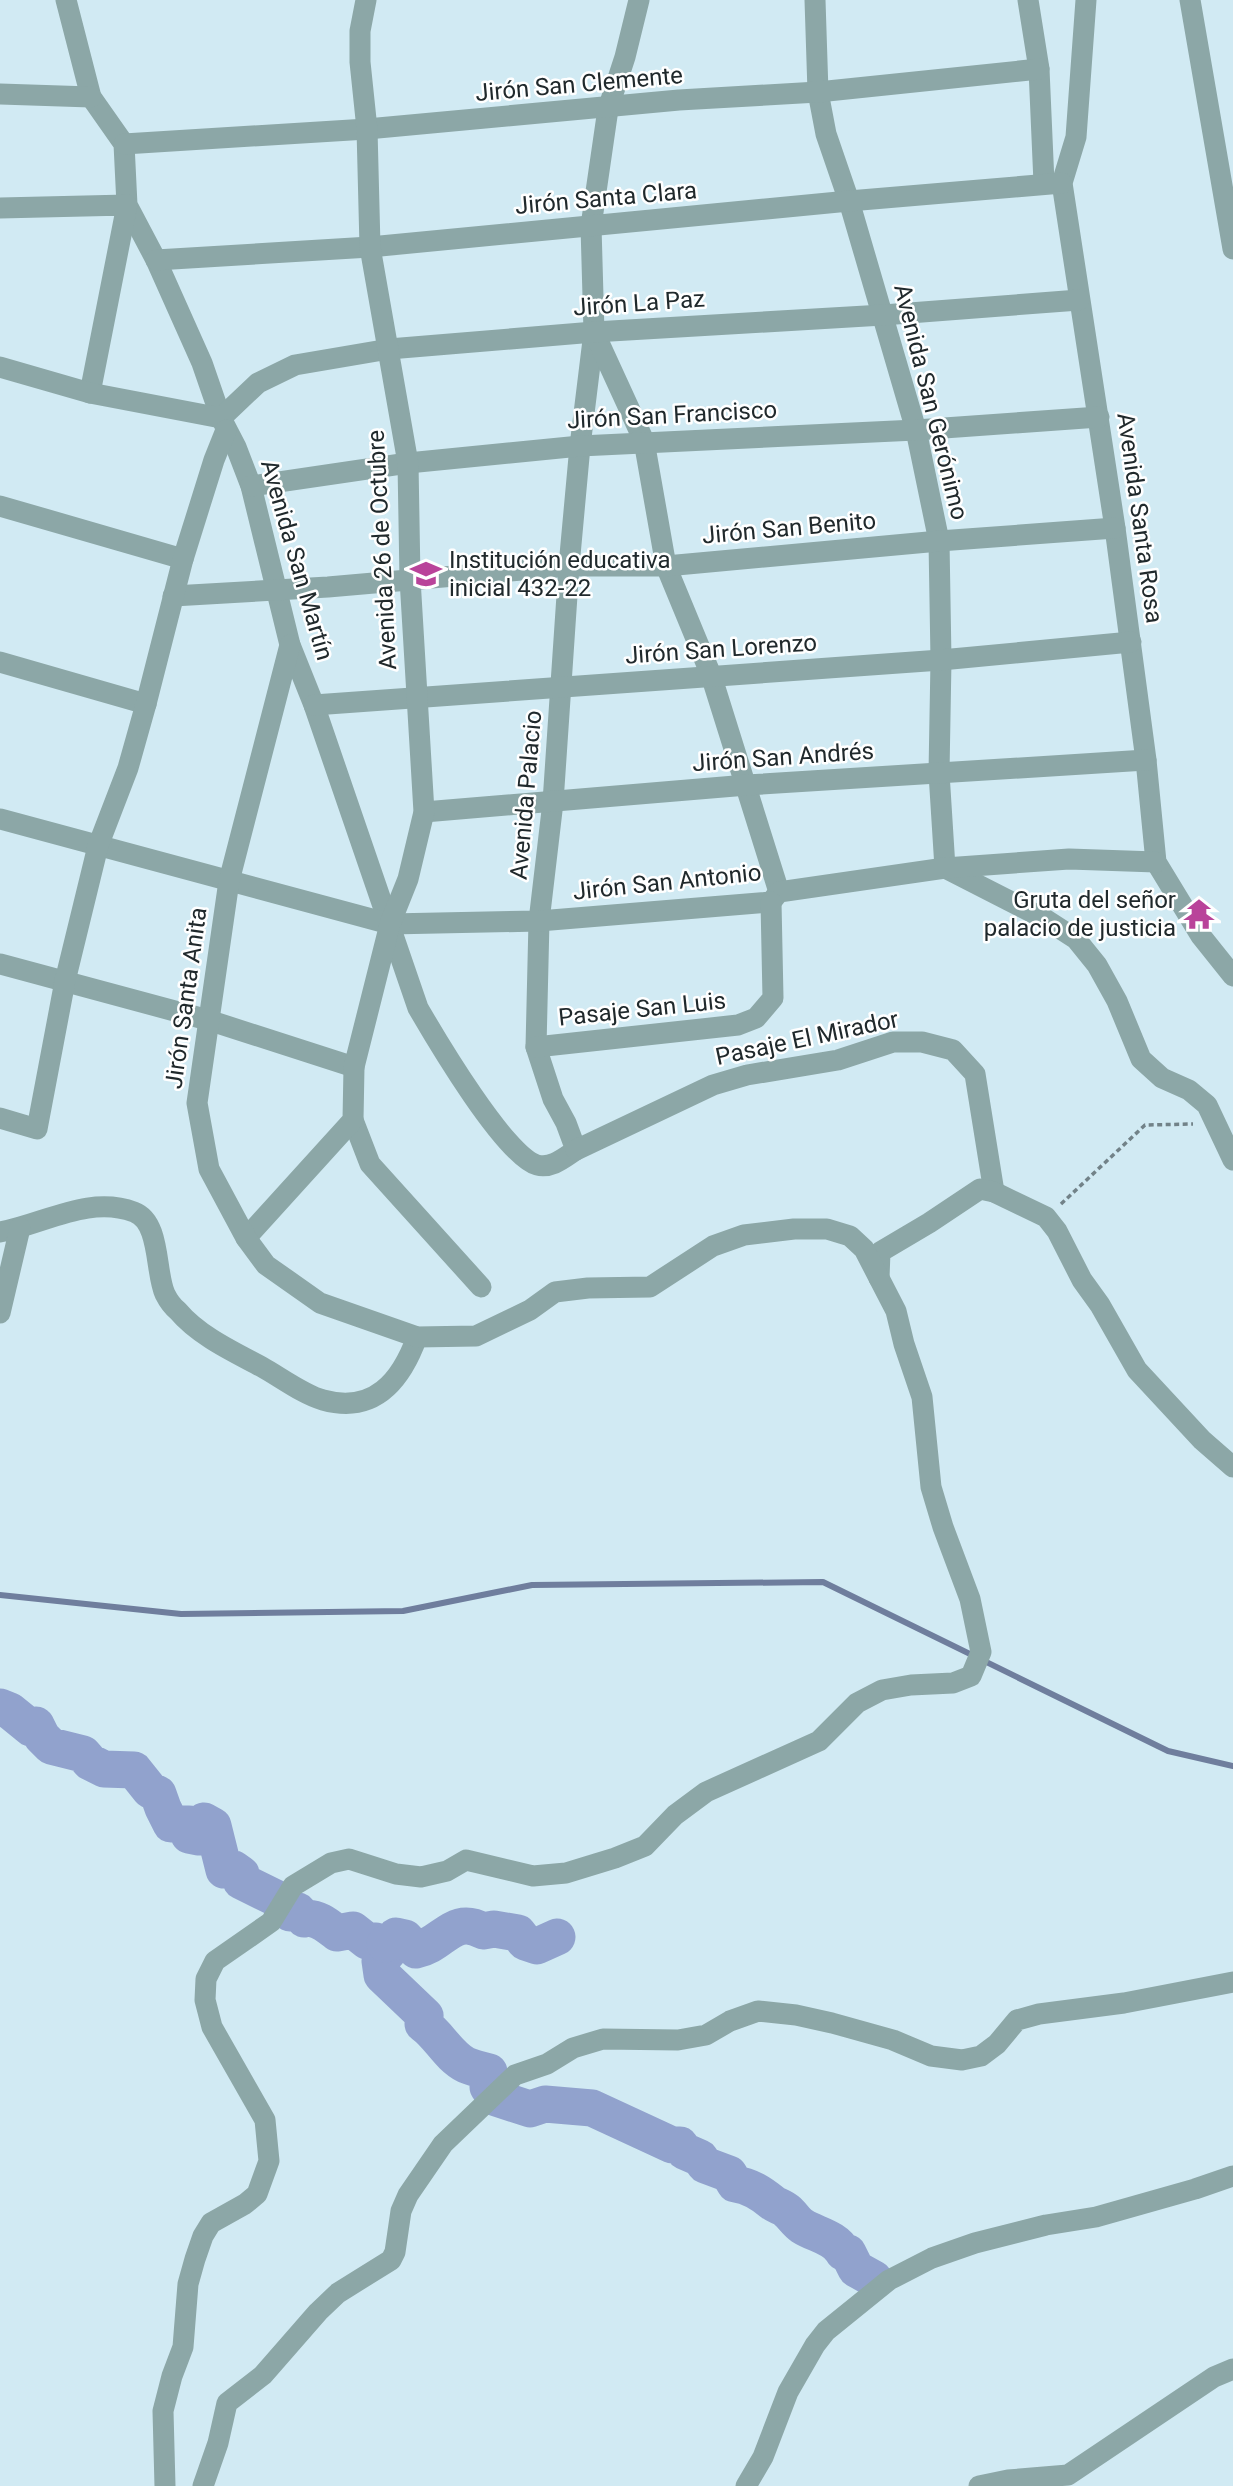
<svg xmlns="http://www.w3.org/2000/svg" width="1233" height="2486" font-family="Roboto,sans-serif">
<rect width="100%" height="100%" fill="#d1eaf3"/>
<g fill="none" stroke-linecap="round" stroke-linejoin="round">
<!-- stream -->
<path stroke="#6f7e9d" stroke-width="6" d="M0,1595L181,1614L403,1611L532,1585L823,1582L1168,1751L1233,1766"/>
<!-- river -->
<g stroke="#91a2cd" stroke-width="37">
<path d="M0,1707L10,1711L31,1728L36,1725L42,1737L51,1746L83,1754L90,1762L104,1769L134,1770L150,1790L158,1794L163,1808L171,1824H189V1835L199,1837L204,1821L213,1826L224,1870L234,1869L241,1874V1881L286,1903L290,1913L298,1911L304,1919C316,1916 327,1925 337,1933L353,1930L367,1941H376L385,1944L388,1952L380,1961L382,1975L425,2016L423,2024C439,2035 448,2056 466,2065C473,2068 481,2070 489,2072L488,2087L496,2098L530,2109L545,2104L592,2108L672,2145H680L684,2151L700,2158L705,2165L729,2174L735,2184C750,2186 761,2193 773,2203C777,2206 783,2207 787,2211C792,2215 796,2222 802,2226C816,2235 835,2237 843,2252L848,2253L856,2269L874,2279"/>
<path d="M385,1944L392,1942L396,1936L405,1938L416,1950C443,1945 453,1914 483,1931L494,1929L518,1933L525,1942L537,1946L557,1937"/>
</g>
<!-- path -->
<path stroke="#728288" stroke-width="3.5" stroke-dasharray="5 3.5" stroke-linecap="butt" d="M1061,1204L1145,1125L1193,1124"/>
<!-- minor -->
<g stroke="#8ca7a7" stroke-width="21">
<path d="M66,0L91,97L124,144L127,205L156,260L202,363L221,418L236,447L251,486L290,645L314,705L418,1008C436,1039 505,1156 537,1165C552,1169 565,1157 576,1150L566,1123L553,1099L536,1047L539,921L553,802L569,566L580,446L594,332L591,226L608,109L625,57L639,0"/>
<path d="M815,0L818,92L826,134L849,201L916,430L939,541L941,660L939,773L945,868L1045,919L1076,939L1097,965L1117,1001L1141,1059L1162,1078L1189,1090L1207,1105L1233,1160"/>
<path d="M1028,0L1039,69L1044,183"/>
<path d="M1086,0L1076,137L1062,183L1115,528L1146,760L1156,862L1201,936L1233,976"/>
<path d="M1190,0L1233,249"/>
<path d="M0,94L91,97"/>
<path d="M124,144L367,129L679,100L818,92L1039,69"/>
<path d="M0,208L127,205L90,393"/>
<path d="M156,260L370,247L849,201L1062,183"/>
<path d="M594,332L644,441L666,566L711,675L779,892"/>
<path d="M0,367L90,393L221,418L258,383L295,365L389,349L594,332L883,315L1079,300"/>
<path d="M251,486L408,463L580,446L916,430L1099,417"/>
<path d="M0,506L183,559"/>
<path d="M173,596L328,587L569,566H666L939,541L1115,528"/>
<path d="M0,662L146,704"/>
<path d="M314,705L941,660L1131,642"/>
<path d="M424,812L747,785L1146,760"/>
<path d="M0,819L390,924L539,921L771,902L779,892L945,868L1069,859L1156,862"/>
<path d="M0,964L208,1020L354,1067"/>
<path d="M536,1047L738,1025L756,1018L773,998L771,902"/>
<path d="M0,1118L37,1129L65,981L98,846L128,768L146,704L183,559L214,460L226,430"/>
<path d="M353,1120L370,1164L481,1287"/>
<path d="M576,1150L713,1085L747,1075L838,1060L893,1042H922L953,1050L975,1074L994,1192"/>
<path d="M0,1232C44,1224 89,1195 134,1212C161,1222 155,1273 165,1294C168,1300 173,1307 178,1311C199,1336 234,1352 262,1367C280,1377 304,1395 323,1400C374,1414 401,1381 417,1337"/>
<path d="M246,1238L353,1120L354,1067L390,924L408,879L424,812L410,579L408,463L370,247L367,129L360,62V31L366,0"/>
<path d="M879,1278L880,1252L929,1223L980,1189L994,1192L1046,1217L1057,1231L1082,1280L1100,1305L1137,1370L1202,1440L1233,1467"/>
<path d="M0,1313L20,1228"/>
<path d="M165,2486L163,2411L172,2376L183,2347L188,2284L195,2259L203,2236L211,2223L245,2204L257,2194L269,2161L265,2120L212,2027L205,2000L206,1979L215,1961L271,1922L293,1886L331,1863L349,1859L396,1874L421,1877L447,1871L466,1860L533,1876L566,1873L615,1858L645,1846L675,1815L706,1792L819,1741L857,1703L882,1690L911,1685L953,1683L971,1676L981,1652L970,1599L943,1527L931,1487L922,1397L904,1344L896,1311L864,1249L850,1236L827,1229H794L744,1235L713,1246L650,1287L588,1288L555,1292L530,1310L476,1336L417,1337L320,1303L266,1265L246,1238L209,1169L197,1103L229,881L290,645"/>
<path d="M203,2486L218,2443L227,2403L263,2375L318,2312L338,2293L391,2260L395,2252L401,2211L408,2195L443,2144L515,2075L547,2064L573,2048L603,2039L678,2040L706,2035L730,2021L758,2011L796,2015L832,2023L893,2040L931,2056L962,2060L981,2056L997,2044L1017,2020L1039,2014L1124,2003L1233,1982"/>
<path d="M746,2486L763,2457L788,2392L815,2345L826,2331L889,2280L932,2258L975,2243L1046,2225L1096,2217L1195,2189L1233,2176"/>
<path d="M979,2486L1008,2480L1068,2475L1214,2377L1233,2369"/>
</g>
</g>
<!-- icons -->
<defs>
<symbol id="school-bare" viewBox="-9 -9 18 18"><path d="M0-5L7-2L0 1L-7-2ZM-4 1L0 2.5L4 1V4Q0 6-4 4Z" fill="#b9439a" stroke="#fff" stroke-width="2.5" paint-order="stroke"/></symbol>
<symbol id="temple-bare" viewBox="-9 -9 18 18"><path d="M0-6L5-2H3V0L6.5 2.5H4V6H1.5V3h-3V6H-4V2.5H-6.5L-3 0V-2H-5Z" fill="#b9439a" stroke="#fff" stroke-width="2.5" paint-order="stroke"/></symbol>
</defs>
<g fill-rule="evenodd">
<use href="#school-bare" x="404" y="552" width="44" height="44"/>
<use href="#temple-bare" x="1177" y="892" width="44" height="44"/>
</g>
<g text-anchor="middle" stroke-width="5" stroke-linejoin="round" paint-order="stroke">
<!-- street labels -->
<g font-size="24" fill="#20292c" stroke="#fff">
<text transform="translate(579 84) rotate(-5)" y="8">Jirón San Clemente</text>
<text transform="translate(606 198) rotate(-5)" y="8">Jirón Santa Clara</text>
<text transform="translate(639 303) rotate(-4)" y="8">Jirón La Paz</text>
<text transform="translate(931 402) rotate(76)" y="8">Avenida San Gerónimo</text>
<text transform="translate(672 415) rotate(-3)" y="8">Jirón San Francisco</text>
<text transform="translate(1140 518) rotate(82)" y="8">Avenida Santa Rosa</text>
<text transform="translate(789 528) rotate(-5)" y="8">Jirón San Benito</text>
<text transform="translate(382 550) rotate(-93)" y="8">Avenida 26 de Octubre</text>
<text transform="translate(297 560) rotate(74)" y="8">Avenida San Martín</text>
<text transform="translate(721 649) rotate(-4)" y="8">Jirón San Lorenzo</text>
<text transform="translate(783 757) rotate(-4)" y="8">Jirón San Andrés</text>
<text transform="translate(526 795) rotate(-85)" y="8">Avenida Palacio</text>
<text transform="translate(667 882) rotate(-6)" y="8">Jirón San Antonio</text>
<text transform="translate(186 998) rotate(-82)" y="8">Jirón Santa Anita</text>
<text transform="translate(642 1009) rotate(-6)" y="8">Pasaje San Luis</text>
<text transform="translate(807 1038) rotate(-12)" y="8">Pasaje El Mirador</text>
</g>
<!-- poi labels -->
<g font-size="24" fill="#20292c" stroke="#fff" text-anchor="start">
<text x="449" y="568">Institución educativa<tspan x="449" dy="28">inicial 432-22</tspan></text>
<text x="1176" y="908" text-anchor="end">Gruta del señor<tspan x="1176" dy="28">palacio de justicia</tspan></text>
</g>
</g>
</svg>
